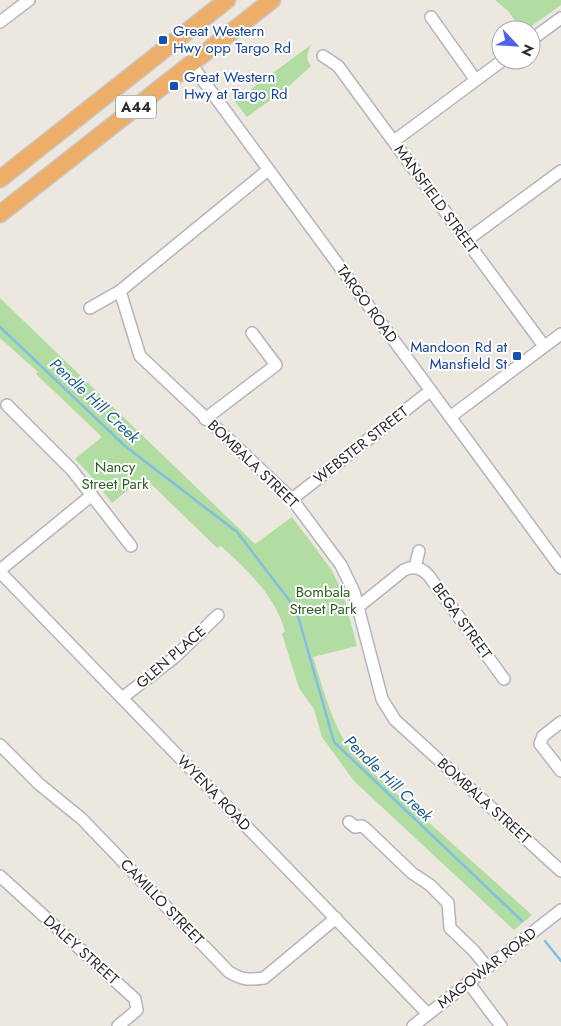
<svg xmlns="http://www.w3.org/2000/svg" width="561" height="1026" font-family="Jost,sans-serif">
<rect width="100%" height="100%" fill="#ece7df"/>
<!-- green -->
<g fill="#b1dca2">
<path d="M495,0H561V5L526,30H522L508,11Z"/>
<path d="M312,44C307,51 305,59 311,66L287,88L247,117L232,98L238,99Z"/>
<path d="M0,298L255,544L292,517L331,569L343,593L357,646L313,657C325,693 333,733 360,761L532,915L514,930L354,781L322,737L314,709L299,688L282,634L285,631C275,595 247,570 221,546L217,548L144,477L112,503L89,474L75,459L102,437L36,374L38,372L0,338Z"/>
</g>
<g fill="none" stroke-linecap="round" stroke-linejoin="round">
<!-- stream -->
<g stroke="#7ebfe2" stroke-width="2.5">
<path d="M0,327L125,446L237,532L296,609L334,742L522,921"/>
<path d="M545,941L561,961"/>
</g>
<defs>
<g id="minor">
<path d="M431,17L475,79"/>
<path d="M0,22L29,0"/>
<path d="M531,40L561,18"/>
<path d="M323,56L338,66L544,346"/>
<path d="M191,64L561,568"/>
<path d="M394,141L503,60"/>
<path d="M467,240L561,171"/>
<path d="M120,291L140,356L292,499L341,565L354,592L382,699L395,720L561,871"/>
<path d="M90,308L120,291L268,170"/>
<path d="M7,405L72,470L131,546"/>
<path d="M450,417L561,334"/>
<path d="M205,419L276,365L252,333"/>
<path d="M292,499L430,391"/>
<path d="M415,567L419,551"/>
<path d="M0,570L92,495"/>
<path d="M0,572L428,1014"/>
<path d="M358,607L404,570C414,565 422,568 429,576L504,679"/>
<path d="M122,698L175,657L218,615"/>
<path d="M561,722L543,736L540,744L561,771"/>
<path d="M0,745L39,784L82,819L229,972C243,980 248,980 264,978L336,918"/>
<path d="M349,822L355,827L362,826L365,828L412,873L430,885L448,903L450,928L474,951L487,967"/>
<path d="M0,876L135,999L137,1010L118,1026"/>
<path d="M468,982L501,1026"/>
<path d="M413,1026L561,910"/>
</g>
<g id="highway">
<path d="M0,179L227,0"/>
<path d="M0,214L272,0"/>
</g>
</defs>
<!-- minor casing -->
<use href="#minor" stroke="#b3b4be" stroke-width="14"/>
<!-- highway casing -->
<use href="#highway" stroke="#c8c8c8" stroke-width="19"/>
<!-- minor -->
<use href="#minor" stroke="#fff" stroke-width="11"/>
<!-- highway -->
<use href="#highway" stroke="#edae69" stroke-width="16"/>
</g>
<!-- markers -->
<g fill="#1a4fb4" stroke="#fff" stroke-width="2">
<rect x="158" y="35" width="10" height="10" rx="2.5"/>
<rect x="169" y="81" width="10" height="10" rx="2.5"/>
<rect x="512" y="351" width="10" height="10" rx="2.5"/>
</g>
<g text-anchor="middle" stroke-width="4" stroke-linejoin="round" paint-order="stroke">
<!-- shield labels -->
<rect fill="#fff" stroke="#6b6b6b" stroke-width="1" x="116" y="95.5" width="40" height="23" rx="4"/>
<g font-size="14" font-weight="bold" fill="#2c2c2c">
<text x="136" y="112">A44</text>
</g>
<!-- transit labels -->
<g font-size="15" fill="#164399" stroke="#fff" text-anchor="start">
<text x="173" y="36">Great Western<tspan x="173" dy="17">Hwy opp Targo Rd</tspan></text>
<text x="184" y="82">Great Western<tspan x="184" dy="17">Hwy at Targo Rd</tspan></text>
<text x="507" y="352" text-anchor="end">Mandoon Rd at<tspan x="507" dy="17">Mansfield St</tspan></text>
</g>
<!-- street labels -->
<g font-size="15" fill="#2c2c2c" stroke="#fff">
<text transform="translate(436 199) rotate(54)" y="5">MANSFIELD STREET</text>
<text transform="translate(367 304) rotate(54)" y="5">TARGO ROAD</text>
<text transform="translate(361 445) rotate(-38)" y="5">WEBSTER STREET</text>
<text transform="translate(253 464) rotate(44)" y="5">BOMBALA STREET</text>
<text transform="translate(462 621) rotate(54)" y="5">BEGA STREET</text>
<text transform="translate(171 657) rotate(-41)" y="5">GLEN PLACE</text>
<text transform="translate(214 793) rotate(46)" y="5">WYENA ROAD</text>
<text transform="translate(484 801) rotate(42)" y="5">BOMBALA STREET</text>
<text transform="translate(162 902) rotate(46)" y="5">CAMILLO STREET</text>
<text transform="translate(81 950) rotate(42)" y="5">DALEY STREET</text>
<text transform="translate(487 968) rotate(-38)" y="5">MAGOWAR ROAD</text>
</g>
<!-- park labels -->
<g font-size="15" fill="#2a6123" stroke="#fff">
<text x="115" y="472">Nancy<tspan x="115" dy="17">Street Park</tspan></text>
<text x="323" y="597">Bombala<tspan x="323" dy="17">Street Park</tspan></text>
</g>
<!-- water labels -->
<g font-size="16" font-style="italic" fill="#1c5d8f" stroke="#fff">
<text transform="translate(95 400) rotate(43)" y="6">Pendle Hill Creek</text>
<text transform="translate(389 778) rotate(44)" y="6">Pendle Hill Creek</text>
</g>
</g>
<!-- north arrow -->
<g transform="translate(516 45) rotate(115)"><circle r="24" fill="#ffffff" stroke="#ababab"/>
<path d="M0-4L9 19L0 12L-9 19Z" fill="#5160e7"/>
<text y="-8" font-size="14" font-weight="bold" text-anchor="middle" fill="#2c2c2c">N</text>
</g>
</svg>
